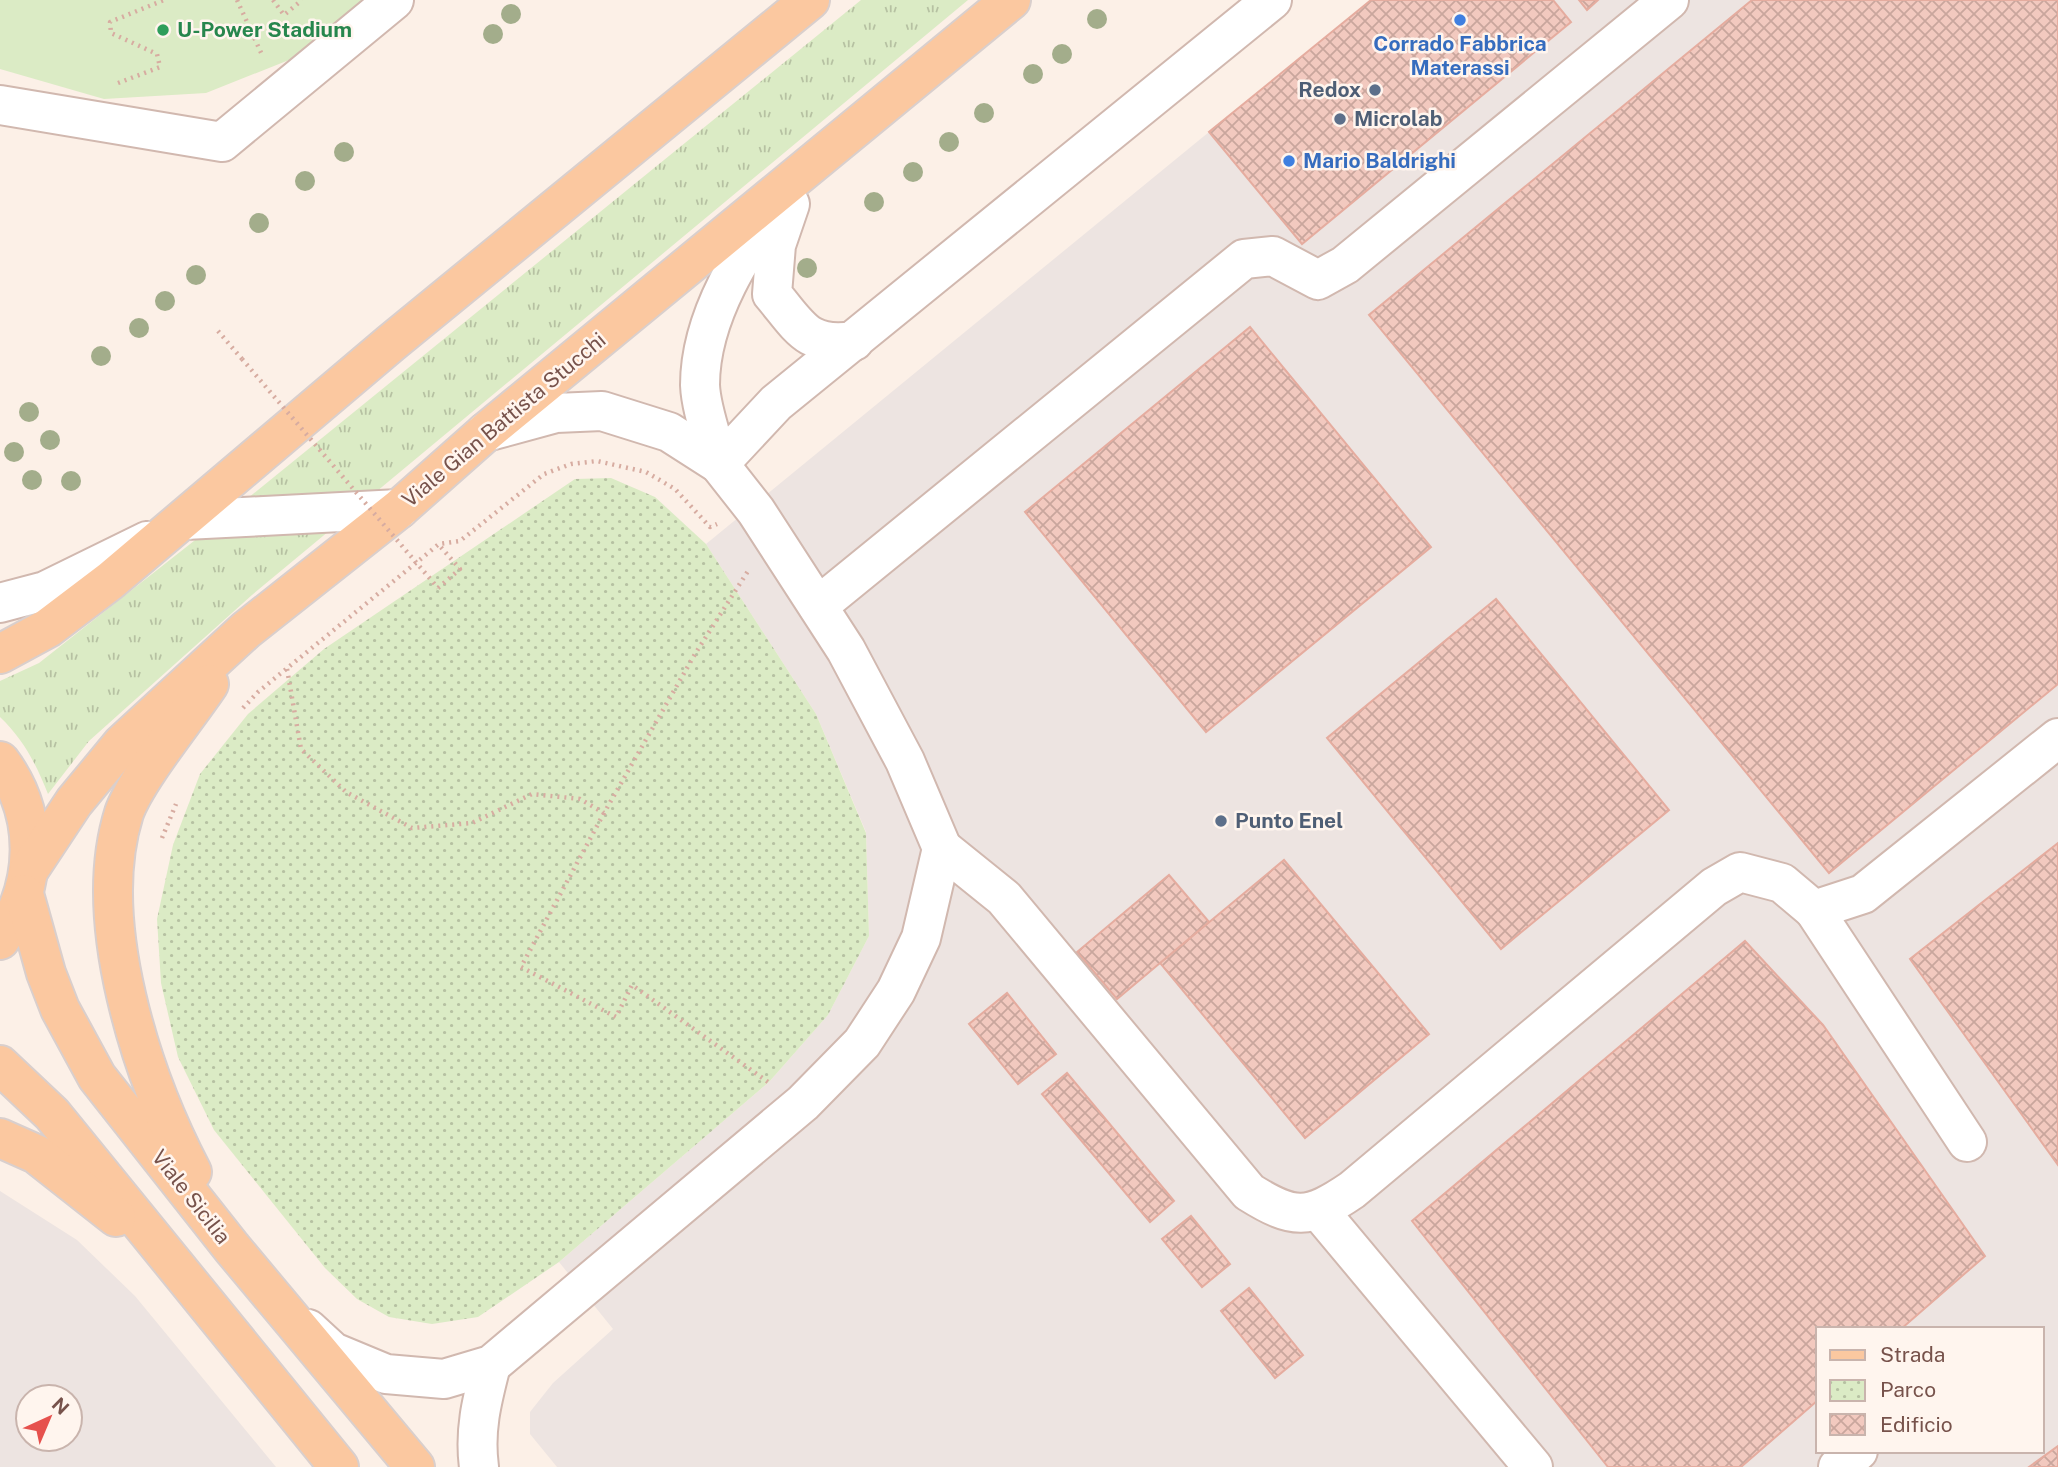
<svg xmlns="http://www.w3.org/2000/svg" width="2058" height="1467" font-family="'Public Sans',sans-serif">
<defs>
<pattern id="grass-tufts" width="24" height="20" patternUnits="userSpaceOnUse" patternTransform="scale(1.75)"><rect width="24" height="20" fill="#dbebc5"/><path d="M3 7l-1-3M5 7V3M7 7l1-3M15 17l-1-3M17 17v-4M19 17l1-3" fill="none" stroke="#b6c1a2"/></pattern>
<pattern id="park-dots" width="8" height="8" patternUnits="userSpaceOnUse" patternTransform="scale(1.75)"><rect width="8" height="8" fill="#dbebc5"/><path d="M2 2h.1M6 6h.1" fill="none" stroke="#b6c1a2" stroke-width="1.8" stroke-linecap="round"/></pattern>
<pattern id="building-cross-hatch" width="8" height="8" patternUnits="userSpaceOnUse" patternTransform="scale(1.75)"><rect width="8" height="8" fill="#f2c9bf"/><path d="M0 0l8 8M0 8l8-8" fill="none" stroke="#c9a69d"/></pattern>
</defs>
<rect width="100%" height="100%" fill="#fcf0e7"/>
<!-- industrial -->
<g fill="#ede4e1" fill-rule="evenodd">
<path d="M1553,0H1579L1587,9L1598,0H2058V1467H557L530,1434V1412L553,1383L613,1329L559,1262L769,1082L828,1015L869,936L866,832L816,714L706,544L1209,132L1302,244L1571,23ZM1818,1329H2042V1451H1818Z"/>
<path d="M0,1191L77,1240L135,1296L276,1467H0ZM28,1397H70V1439H28Z"/>
</g>
<!-- grass -->
<path fill="url(#grass-tufts)" d="M861,0H968L252,595L89,741L48,794C36,764 24,740 0,717V681L39,663L232,511Z"/>
<!-- park -->
<path fill="url(#park-dots)" d="M611,478L655,497L706,544L816,714L866,833L869,936L828,1015L769,1082L559,1262L478,1317L432,1324L389,1317L357,1299L325,1268L214,1130L178,1057L161,983L157,919L173,845L200,774L248,714L324,649L575,479Z"/>
<!-- garden -->
<path fill="#dbebc5" d="M0,0H363L289,60L206,93L104,99L0,69Z"/>
<!-- building -->
<g fill="url(#building-cross-hatch)" stroke="#e5ac9f" stroke-width="2">
<path d="M1371,0H1553L1571,22L1302,244L1209,132Z"/>
<path d="M1579,0H1598L1587,10Z"/>
<path d="M1752,0H2058V684L1829,873L1369,315Z"/>
<path d="M1250,327L1431,547L1206,732L1025,512Z"/>
<path d="M1496,599L1669,810L1501,949L1327,738Z"/>
<path d="M2058,843V1165L1910,959Z"/>
<path d="M1284,860L1429,1034L1305,1138L1160,963Z"/>
<path d="M1169,875L1209,922L1117,999L1077,952Z"/>
<path d="M1745,941L1823,1025L1985,1256L1901,1329H1818V1400L1741,1467H1608L1412,1221Z"/>
<path d="M1007,993L1056,1054L1018,1084L969,1024Z"/>
<path d="M1067,1073L1174,1201L1150,1222L1042,1094Z"/>
<path d="M1191,1216L1230,1264L1202,1287L1162,1239Z"/>
<path d="M1249,1288L1303,1355L1275,1378L1221,1311Z"/>
<path d="M2058,1446V1467H2029Z"/>
</g>
<g fill="none" stroke-linecap="round" stroke-linejoin="round">
<defs>
<g id="minor">
<path d="M0,105L222,142L394,0"/>
<path d="M790,204L776,245L772,294C800,327 807,348 854,341"/>
<path d="M719,464L776,403L1272,0"/>
<path d="M719,464C713,440 701,410 700,385C700,316 744,249 784,195"/>
<path d="M185,520L399,509"/>
<path d="M0,603L45,591L147,541"/>
<path d="M818,606L1244,259L1273,256L1318,280L1345,265L1669,0"/>
<path d="M942,848L1004,898L1249,1192C1294,1220 1308,1220 1352,1190L1714,887L1740,872L1782,883L1814,910L1863,894L2058,738"/>
<path d="M1814,910L1967,1142"/>
<path d="M1320,1212L1533,1467"/>
<path d="M308,1329L333,1352L386,1374L444,1379L491,1365L803,1103L862,1043L896,991L921,938L942,848L905,761L846,650L756,511L719,464L669,432L602,411L556,413L486,432"/>
<path d="M479,1467C474,1430 482,1400 491,1365"/>
<path d="M1838,1467L1858,1451"/>
</g>
<g id="major">
<path d="M0,654L48,628L110,581L391,343L810,0"/>
<path d="M0,761C40,814 39,885 0,940"/>
<path d="M29,870L74,802L122,744L246,630L399,509L486,432L1011,0"/>
<path d="M24,894L46,973L60,1009L97,1077L232,1248L415,1467"/>
<path d="M0,1065L52,1114L339,1467"/>
<path d="M0,1138L36,1154L116,1217"/>
<path d="M192,1172C142,1076 90,921 124,813C136,779 187,717 209,684"/>
</g>
</defs>
<!-- minor casing -->
<use href="#minor" stroke="#d1b8af" stroke-width="42"/>
<!-- major casing -->
<use href="#major" stroke="#d9cfcd" stroke-width="42"/>
<!-- path -->
<g stroke="#d7aca1" stroke-width="4.5" stroke-dasharray="2 5" stroke-linecap="butt">
<path d="M237,0L263,57"/>
<path d="M273,0L284,15L302,0"/>
<path d="M118,83L160,67L157,54L111,33L110,22L164,0"/>
<path d="M218,331L242,359"/>
<path d="M438,588L460,569L439,545"/>
<path d="M287,669L301,749L346,792L412,828L472,823L532,794L580,799L604,813L695,654L748,571"/>
<path d="M243,708L258,692L439,544L460,541L544,474L571,464L597,461L646,472L675,489L710,527L717,524"/>
<path d="M604,813L521,967L616,1017L632,985L768,1082"/>
<path d="M162,838L176,804"/>
</g>
<!-- minor -->
<use href="#minor" stroke="#fff" stroke-width="38"/>
<!-- major -->
<use href="#major" stroke="#fbc8a0" stroke-width="38"/>
<!-- path-bridge -->
<path stroke="#d7aca1" stroke-width="4.5" stroke-dasharray="2 5" stroke-linecap="butt" d="M242,359L438,588"/>
</g>
<!-- trees -->
<g fill="#a3ad8b">
<circle cx="511" cy="14" r="10"/>
<circle cx="1097" cy="19" r="10"/>
<circle cx="493" cy="34" r="10"/>
<circle cx="1062" cy="54" r="10"/>
<circle cx="1033" cy="74" r="10"/>
<circle cx="984" cy="113" r="10"/>
<circle cx="949" cy="142" r="10"/>
<circle cx="344" cy="152" r="10"/>
<circle cx="913" cy="172" r="10"/>
<circle cx="305" cy="181" r="10"/>
<circle cx="874" cy="202" r="10"/>
<circle cx="259" cy="223" r="10"/>
<circle cx="807" cy="268" r="10"/>
<circle cx="196" cy="275" r="10"/>
<circle cx="165" cy="301" r="10"/>
<circle cx="139" cy="328" r="10"/>
<circle cx="101" cy="356" r="10"/>
<circle cx="29" cy="412" r="10"/>
<circle cx="50" cy="440" r="10"/>
<circle cx="14" cy="452" r="10"/>
<circle cx="32" cy="480" r="10"/>
<circle cx="71" cy="481" r="10"/>
</g>
<!-- markers -->
<g fill="#3f7fe0" stroke="#fff5ee" stroke-width="2.5">
<circle cx="1460" cy="20" r="7"/>
<circle cx="1289" cy="161" r="7"/>
</g>
<circle fill="#2e9e5b" stroke="#fff5ee" stroke-width="2.5" cx="163" cy="30" r="7"/>
<g fill="#5c6f8a" stroke="#fff5ee" stroke-width="2.5">
<circle cx="1375" cy="90" r="7"/>
<circle cx="1340" cy="119" r="7"/>
<circle cx="1221" cy="821" r="7"/>
</g>
<g text-anchor="middle" stroke-width="5" stroke-linejoin="round" paint-order="stroke">
<!-- leisure labels -->
<g font-size="21" font-weight="bold" fill="#27864d" stroke="#fff5ee" text-anchor="start">
<text x="177" y="37">U-Power Stadium</text>
</g>
<!-- shop labels -->
<g font-size="21" font-weight="bold" fill="#366cbe" stroke="#fff5ee">
<text x="1460" y="51">Corrado Fabbrica<tspan x="1460" dy="24">Materassi</tspan></text>
<text x="1303" y="168" text-anchor="start">Mario Baldrighi</text>
</g>
<!-- service labels -->
<g font-size="21" font-weight="bold" fill="#4e5e75" stroke="#fff5ee" text-anchor="start">
<text x="1361" y="97" text-anchor="end">Redox</text>
<text x="1354" y="126">Microlab</text>
<text x="1235" y="828">Punto Enel</text>
</g>
<!-- street labels -->
<g font-size="21" fill="#77524b" stroke="#fff5ee">
<text transform="translate(504 420) rotate(-40)" y="7">Viale Gian Battista Stucchi</text>
<text transform="translate(191 1197) rotate(52)" y="7">Viale Sicilia</text>
</g>
</g>
<!-- legend -->
<rect x="1816" y="1327" width="228" height="126" fill="#fff5ee" stroke="#c9b4ad" stroke-width="2"/>
<rect x="1830" y="1350" width="35" height="10" fill="#fbc8a0" stroke="#c9b4ad" stroke-width="2"/>
<text x="1880" y="1362" font-size="21" fill="#77524b">Strada</text>
<rect x="1830" y="1380" width="35" height="21" fill="url(#park-dots)" stroke="#c9b4ad" stroke-width="2"/>
<text x="1880" y="1397" font-size="21" fill="#77524b">Parco</text>
<rect x="1830" y="1414" width="35" height="21" fill="url(#building-cross-hatch)" stroke="#c9b4ad" stroke-width="2"/>
<text x="1880" y="1432" font-size="21" fill="#77524b">Edificio</text>
<!-- north arrow -->
<g transform="translate(49 1418) rotate(44)"><circle r="33" fill="#fff5ee" stroke="#c9b4ad" stroke-width="2"/>
<path d="M0-5L12 26L0 18L-12 26Z" fill="#e6514d"/>
<text y="-10" font-size="19" font-weight="bold" text-anchor="middle" fill="#77524b">N</text>
</g>
</svg>
